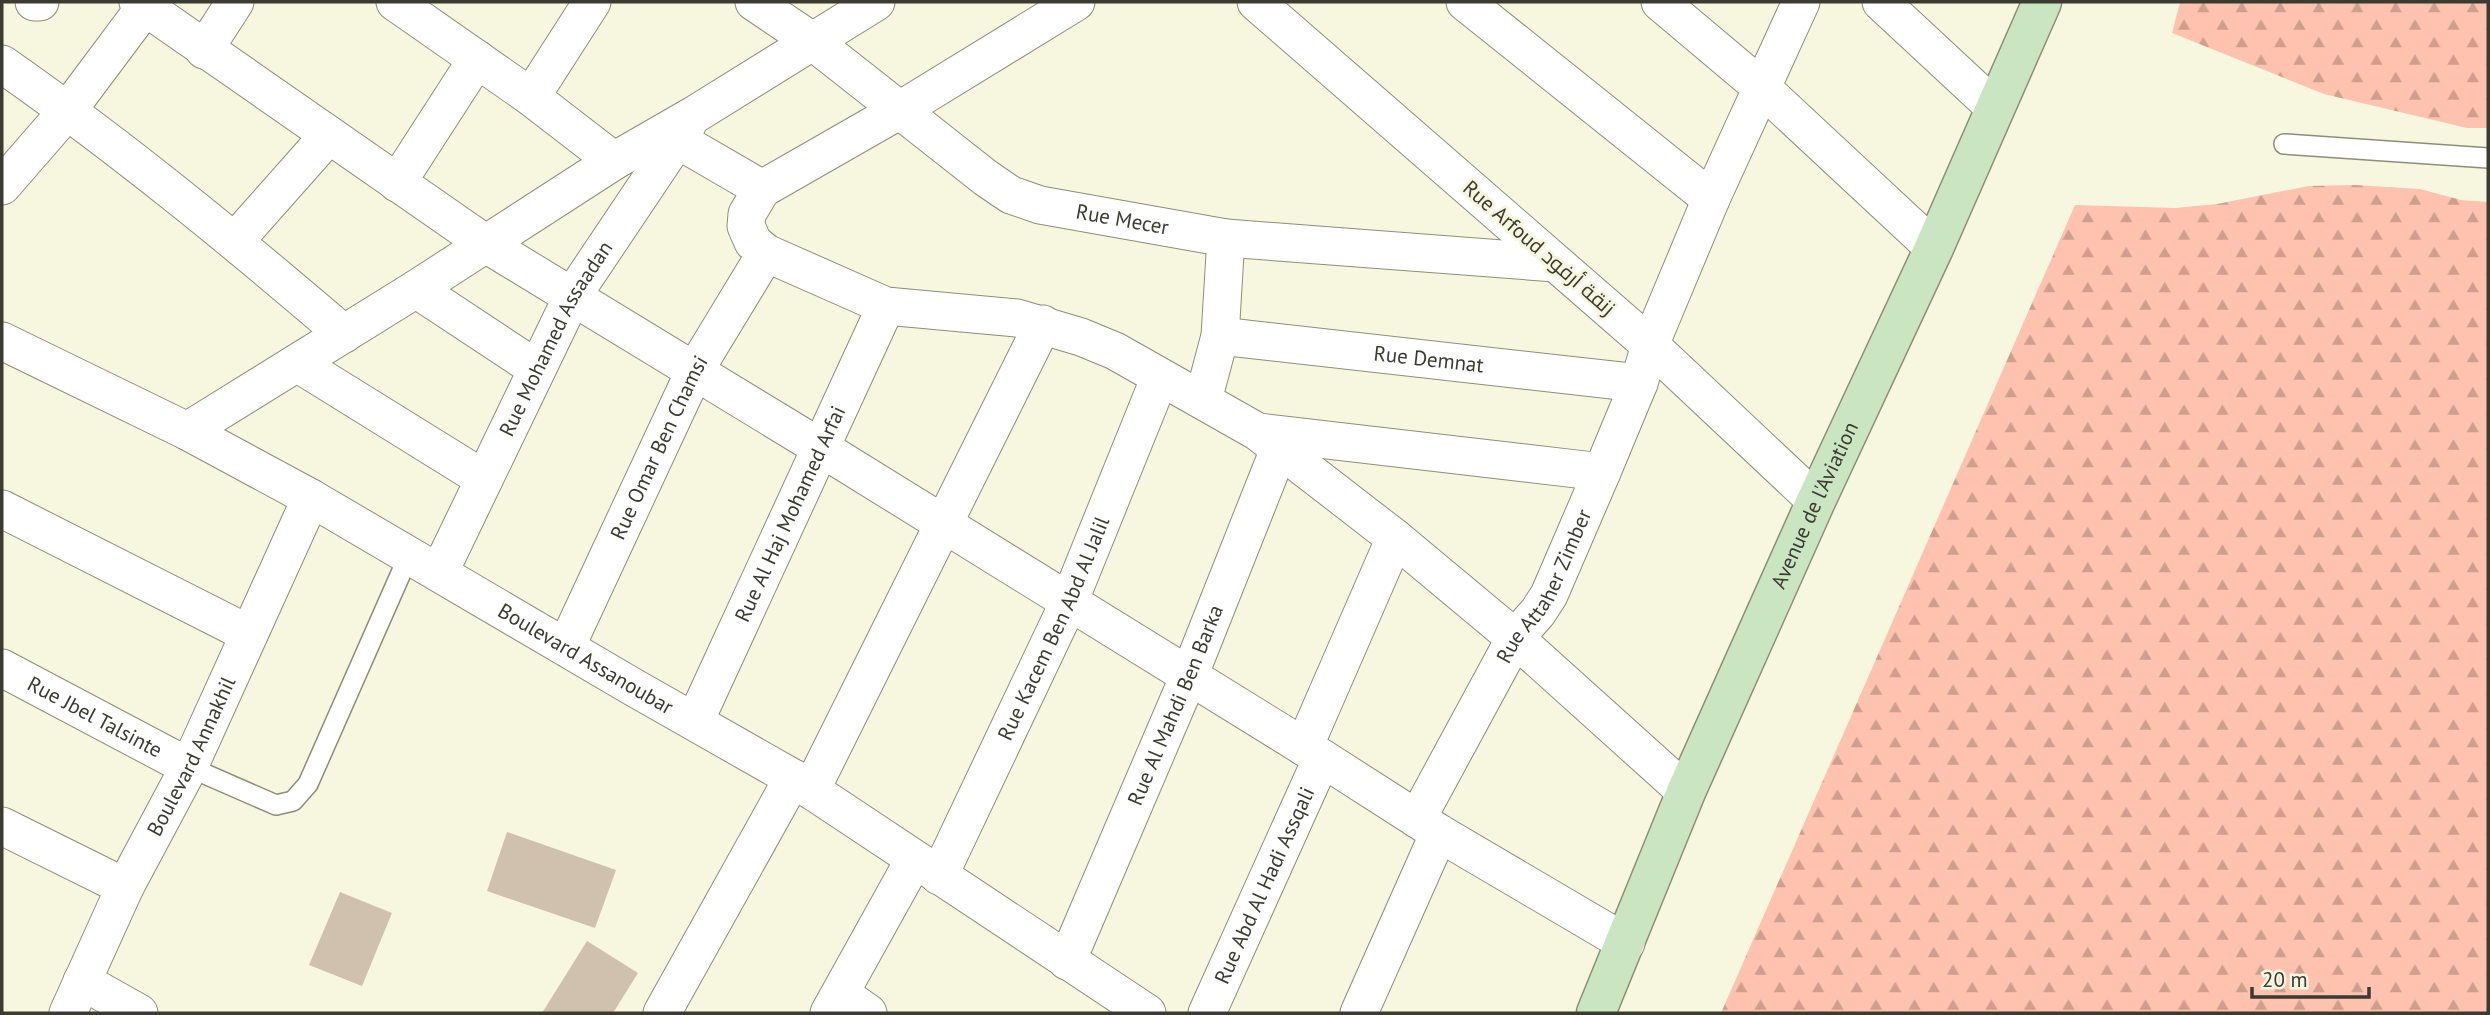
<svg xmlns="http://www.w3.org/2000/svg" width="2490" height="1015" font-family="'PT Sans',Cairo,sans-serif">
<defs>
<pattern id="forest-firs" width="22" height="20" patternUnits="userSpaceOnUse" patternTransform="scale(1.75)"><rect width="22" height="20" fill="#fec2ae"/><path d="M5 1l3.5 6h-7zM16 11l3.5 6h-7z" fill="#cf9f8e"/></pattern>
</defs>
<rect width="100%" height="100%" fill="#f7f7df"/>
<!-- forest -->
<g fill="url(#forest-firs)">
<path d="M2180,2H2488V128H2467L2324,94L2172,33Z"/>
<path d="M2355,185L2420,189L2461,200L2488,202V1013H1721L2075,205L2175,208L2217,204L2309,186Z"/>
</g>
<!-- building -->
<g fill="#d0c0ae">
<path d="M507,832L616,870L595,928L487,891Z"/>
<path d="M340,892L392,913L362,986L309,965Z"/>
<path d="M587,941L638,973L613,1013H542Z"/>
</g>
<g fill="none" stroke-linecap="round" stroke-linejoin="round">
<defs>
<g id="lane">
<path d="M2284,144L2488,158"/>
<path d="M189,767L276,805L293,801L308,784L409,555"/>
</g>
<g id="street">
<path d="M34,2H40"/>
<path d="M138,2L486,244L821,448L1322,758L1439,833L1626,943"/>
<path d="M395,2L531,97L614,161"/>
<path id="s1" d="M754,2L812,41L986,178L1011,195L1040,205L1226,238L1555,263"/>
<path d="M1076,2L900,110L762,189L747,214L746,226L753,242L766,253L886,306L1017,318L1081,337L1115,351L1258,432L1395,538L1515,638L1686,792"/>
<path d="M1256,2L1650,345L1816,501"/>
<path d="M1465,2L1711,199"/>
<path d="M1660,2L1761,87L1934,248"/>
<path d="M1881,2L1994,107"/>
<path d="M204,50L235,2"/>
<path d="M2,64C121,147 233,239 344,334"/>
<path d="M531,97L592,2"/>
<path d="M676,139L762,189"/>
<path d="M397,183L477,59"/>
<path d="M2,186L68,110L145,7"/>
<path d="M235,241L329,135"/>
<path d="M416,289L537,369"/>
<path id="s2" d="M1220,336L1639,383"/>
<path id="s3" d="M2,341L187,431L311,498L633,687L793,778L1147,1013"/>
<path d="M297,363L484,479"/>
<path d="M1203,400L1220,336L1226,238"/>
<path d="M187,431L416,289L614,161L694,115L876,2"/>
<path d="M1259,432L1602,472"/>
<path d="M2,509L249,634"/>
<path id="s4" d="M439,573L573,295L687,125"/>
<path id="s5" d="M566,647L695,370L766,253"/>
<path id="s6" d="M2,668L189,767"/>
<path id="s7" d="M695,721L886,306"/>
<path d="M1304,747L1395,538"/>
<path d="M811,790L1043,324"/>
<path id="s8" d="M1417,819L1515,638L1538,612L1549,595L1602,472L1639,383L1650,345L1711,199L1801,2"/>
<path d="M2,826L125,887"/>
<path id="s9" d="M939,876L1069,602L1160,377"/>
<path id="s10" d="M1067,961L1189,676L1280,447"/>
<path d="M82,981L139,1013"/>
<path d="M841,994L868,1013"/>
<path id="s11" d="M68,1013L125,887L189,767L311,498"/>
<path d="M662,1013L793,778"/>
<path d="M829,1013L914,860"/>
<path id="s12" d="M1207,1013L1322,758"/>
<path d="M1359,1013L1439,833"/>
</g>
<g id="secondary">
<path id="s13" d="M1596,1013L1686,792L1816,501L1934,248L2042,2"/>
</g>
</defs>
<!-- lane casing -->
<use href="#lane" stroke="#8e8e78" stroke-width="22"/>
<!-- street casing -->
<use href="#street" stroke="#8e8e78" stroke-width="39"/>
<!-- secondary casing -->
<use href="#secondary" stroke="#8e8e78" stroke-width="41"/>
<!-- lane -->
<use href="#lane" stroke="#fff" stroke-width="19"/>
<!-- street -->
<use href="#street" stroke="#fff" stroke-width="37"/>
<!-- secondary -->
<use href="#secondary" stroke="#cae5c2" stroke-width="38"/>
</g>
<g text-anchor="middle" stroke-width="6" stroke-linejoin="round" paint-order="stroke">
<!-- street labels -->
<g font-size="21" fill="#3b3b32" stroke="#f7f7df">
<text dy="7" stroke="none"><textPath href="#s1" startOffset="436">Rue Mecer</textPath></text>
<text transform="translate(1539 248) rotate(41)" y="7">Rue Arfoud زنقة أرفود</text>
<text dy="7" stroke="none"><textPath href="#s4" startOffset="262">Rue Mohamed Assaadan</textPath></text>
<text dy="7" stroke="none"><textPath href="#s2" startOffset="210">Rue Demnat</textPath></text>
<text dy="7" stroke="none"><textPath href="#s5" startOffset="220">Rue Omar Ben Chamsi</textPath></text>
<text dy="7" stroke="none"><textPath href="#s13" startOffset="553">Avenue de l'Aviation</textPath></text>
<text dy="7" stroke="none"><textPath href="#s7" startOffset="228">Rue Al Haj Mohamed Arfai</textPath></text>
<text dy="7" stroke="none"><textPath href="#s8" startOffset="266">Rue Attaher Zimber</textPath></text>
<text dy="7" stroke="none"><textPath href="#s9" startOffset="273">Rue Kacem Ben Abd Al Jalil</textPath></text>
<text dy="7" stroke="none"><textPath href="#s3" startOffset="665">Boulevard Assanoubar</textPath></text>
<text dy="7" stroke="none"><textPath href="#s10" startOffset="278">Rue Al Mahdi Ben Barka</textPath></text>
<text dy="7" stroke="none"><textPath href="#s6" startOffset="105">Rue Jbel Talsinte</textPath></text>
<text dy="7" stroke="none"><textPath href="#s11" startOffset="285">Boulevard Annakhil</textPath></text>
<text dy="7" stroke="none"><textPath href="#s12" startOffset="140">Rue Abd Al Hadi Assqali</textPath></text>
</g>
</g>
<!-- border -->
<rect width="2490" height="1015" fill="none" stroke="#3b3b32" stroke-width="7"/>
<!-- scale -->
<path d="M2252 987v10h117v-10" fill="none" stroke="#3b3b32" stroke-width="3.5"/>
<text x="2262" y="987" font-size="21" fill="#3b3b32" stroke="#f7f7df" stroke-width="5" paint-order="stroke">20 m</text>
</svg>
